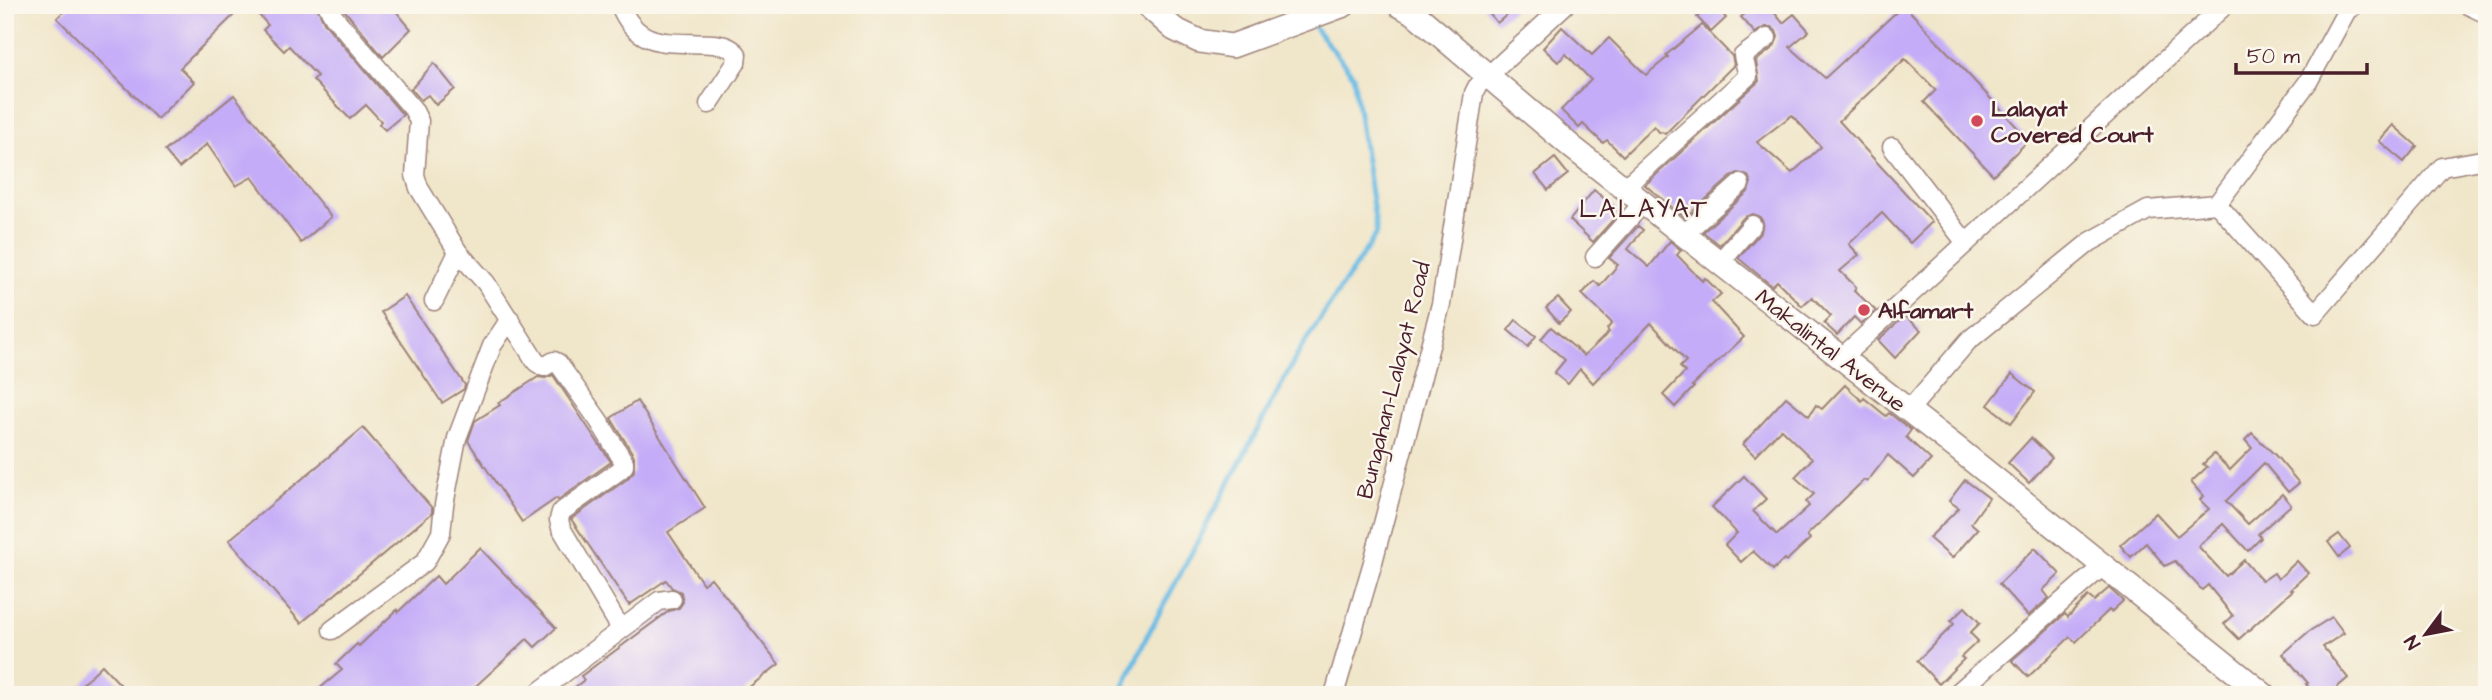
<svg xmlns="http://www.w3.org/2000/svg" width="2492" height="700" font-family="'Architects Daughter',sans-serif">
<rect width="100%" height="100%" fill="#fbf7ec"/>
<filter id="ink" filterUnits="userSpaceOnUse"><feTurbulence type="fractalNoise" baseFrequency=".0143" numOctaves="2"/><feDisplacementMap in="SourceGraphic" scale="14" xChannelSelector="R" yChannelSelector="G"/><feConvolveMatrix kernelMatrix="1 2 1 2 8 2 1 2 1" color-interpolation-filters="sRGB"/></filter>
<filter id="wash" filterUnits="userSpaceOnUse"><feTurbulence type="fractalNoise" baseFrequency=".00686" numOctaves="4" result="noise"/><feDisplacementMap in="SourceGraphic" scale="28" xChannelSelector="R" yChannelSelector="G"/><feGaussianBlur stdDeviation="1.57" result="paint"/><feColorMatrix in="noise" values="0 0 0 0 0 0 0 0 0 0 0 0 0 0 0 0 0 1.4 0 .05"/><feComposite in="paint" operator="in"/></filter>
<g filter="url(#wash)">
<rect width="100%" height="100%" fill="#f0e6ca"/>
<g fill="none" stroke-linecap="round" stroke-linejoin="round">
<!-- stream -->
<path stroke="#68bbe4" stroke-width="5" d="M1120,695L1146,638L1300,350L1377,233L1353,75L1311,23"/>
</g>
<g id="blocks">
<!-- building -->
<g fill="#c4acf8" fill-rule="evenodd">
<path d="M70,5H244L180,68L194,82L157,119L57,18Z"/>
<path d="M250,5H316L325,24L403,115L385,130L379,124L381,121L366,105L350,119L313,80L317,76L289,46L284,51L263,30L268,25Z"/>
<path d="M340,5H391L411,29L383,57Z"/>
<path d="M1482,5H1519L1497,23Z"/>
<path d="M1711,5H1715L1726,18L1711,32L1697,17Z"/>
<path d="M1755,5H1768L1783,23L1794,14L1809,31L1790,47L1825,78L1904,5L2029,140L1993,175L1924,102L1936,90L1905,59L1839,121L1932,222L1910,243L1882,213L1849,244L1859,255L1840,271L1856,287L1854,290L1876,311L1861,324L1854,317L1837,335L1824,323L1831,316L1812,297L1802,306L1777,281L1772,286L1738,258L1761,232L1763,222L1759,216L1753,214L1744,217L1720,245L1703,232L1748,192L1751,182L1748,176L1738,173L1733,175L1685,218L1645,185L1759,81L1756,61L1774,47L1778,37L1776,31L1771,27H1765L1755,33L1741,17ZM1792,115L1821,147L1792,173L1757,142Z"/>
<path d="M1702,25L1732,56L1734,65L1665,134L1662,132L1660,133L1654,126L1623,156L1607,140L1603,143L1583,124L1579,128L1561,110L1591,80L1566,54L1558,62L1543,48L1562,27L1592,55L1609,38L1646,75L1668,57L1666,55Z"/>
<path d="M434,63L455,89L436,105L428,95L421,100L411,89Z"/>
<path d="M234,95L331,217L301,243L252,177L236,186L207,144L179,168L165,151Z"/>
<path d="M2393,125L2417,146L2404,162L2379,141Z"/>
<path d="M1555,158L1568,174L1548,190L1535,174Z"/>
<path d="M1594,190L1620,212L1593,242L1570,220Z"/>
<path d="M1638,226L1643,230L1628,249L1649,267L1670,241L1681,250L1677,255L1702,281L1705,278L1721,294L1712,302L1744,337L1692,386L1694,387L1675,407L1663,395L1685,372L1680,367L1686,361L1651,323L1593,383L1580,369L1568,384L1554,373L1565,360L1541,339L1551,327L1584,356L1609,332L1607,329L1612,323L1582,294L1594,281L1600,286L1618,265L1609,258Z"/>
<path d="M405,296L465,385L464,389L442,403L381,312Z"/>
<path d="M1558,298L1571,312L1559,323L1546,308Z"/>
<path d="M1905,316L1921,330L1895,358L1878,340Z"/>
<path d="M1516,320L1536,336L1528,347L1508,330Z"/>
<path d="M2012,374L2035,392L2011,423L1988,405Z"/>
<path d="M553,375L611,462L558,500L557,498L522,522L468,441L475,421L500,405L498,403L538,377L545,378Z"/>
<path d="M1845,385L1862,401L1864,398L1886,416L1889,413L1911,430L1906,437L1931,460L1914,478L1888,455L1867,482L1864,480L1807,535L1810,539L1786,561L1784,559L1773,570L1753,551L1741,562L1725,545L1737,533L1712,507L1744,476L1766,499L1753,511L1777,535L1809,506L1806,502L1814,494L1795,477L1812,459L1781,429L1755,456L1743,444L1786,397L1809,416L1816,405L1822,409Z"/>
<path d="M637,401L705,508L668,532L703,584L711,578L779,664L739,695H565L584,680L581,676L669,611L679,608L683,602L681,592L672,588L666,580L629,605L571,519L627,479L634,471V456L611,418Z"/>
<path d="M363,428L432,508V513L301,623L229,540Z"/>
<path d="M2252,433L2276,456L2299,483L2288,492L2264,463L2226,501L2248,524L2282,494L2291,505L2258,534L2261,538L2248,551L2223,524L2198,546L2226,576L2244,560L2262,581L2274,573L2278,579L2297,561L2308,573L2291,589L2293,590L2239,639L2224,624L2233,616L2208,585L2202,590L2175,561L2165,566L2146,543L2131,557L2120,545L2156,513L2177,536L2209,509L2200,500L2203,496L2191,482L2207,467L2203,464L2214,454L2230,470L2252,448L2245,440Z"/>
<path d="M2031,438L2052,458L2029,483L2008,463Z"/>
<path d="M1965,480L1989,498L1971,523L1978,529L1952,558L1929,538L1959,508L1949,501Z"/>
<path d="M2339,534L2350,548L2339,557L2328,542Z"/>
<path d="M480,548L556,628L535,647L527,639L466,695H312L342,670L336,664L357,644L359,646L397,610L398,612L436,576L443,584Z"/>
<path d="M2035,548L2060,574L2043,590L2049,598L2028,616L1999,584Z"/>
<path d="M2109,588L2123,601L2111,612L2109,610L2076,642L2070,637L2028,677L2012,660L2065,614L2068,617L2088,596L2094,601Z"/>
<path d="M1965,607L1980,623L1970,633L1978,641L1961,657L1964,659L1939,684L1917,661L1954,624L1951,621Z"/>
<path d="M2332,617L2344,633L2323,647L2348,678L2328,695H2315L2306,684L2308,683L2283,654L2308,632Z"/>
<path d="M102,665L130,695H90L81,685Z"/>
</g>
</g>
</g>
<g filter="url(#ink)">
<use href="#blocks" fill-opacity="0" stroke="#9d827a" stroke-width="2"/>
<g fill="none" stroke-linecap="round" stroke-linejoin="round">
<defs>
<g id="minor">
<path d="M327,5L334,17L413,109L419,121L415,175L419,188L458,252L486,283L536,362L544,367L554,361L558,363L599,421L624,462V466L620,470L561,512L559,520L561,528L621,629"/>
<path d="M620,5C638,51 671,41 713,44C723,45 730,46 737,54L736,63L709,104"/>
<path d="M2468,5L2487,14"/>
<path d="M1892,147L1966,243"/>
<path d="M1624,188L1748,76L1743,56L1767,38"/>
<path d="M2217,204L2315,314L2442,167L2487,159"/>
<path d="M1684,234L1740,184"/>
<path d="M1595,257L1643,203"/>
<path d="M1720,262L1752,225"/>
<path d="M434,301L458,252"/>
<path d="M1840,359L2225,5"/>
<path d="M1909,410L1968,341L2090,242L2148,210L2217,204L2308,82L2347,10L2355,5"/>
<path d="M332,630L425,562L441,533L444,505L457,438L492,346L510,319"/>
<path d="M535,695L659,601L672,599"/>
<path d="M1334,695L1373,562L1441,304L1474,93L1478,85L1565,5"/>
<path d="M1955,695L2104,565"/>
</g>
<g id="major">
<path d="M1147,5L1174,29L1199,41L1232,46L1344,5"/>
<path d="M1399,5L1414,13L1573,148L1958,449L2264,695"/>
</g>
</defs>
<!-- minor casing -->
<use href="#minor" stroke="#9d827a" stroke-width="21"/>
<!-- major casing -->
<use href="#major" stroke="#9d827a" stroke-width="26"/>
<!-- minor -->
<use href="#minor" stroke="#fff" stroke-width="18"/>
<!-- major -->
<use href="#major" stroke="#fff" stroke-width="23"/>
</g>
</g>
<!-- markers -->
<g fill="#d1495b" stroke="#fbf7ec" stroke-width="2.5">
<circle cx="1977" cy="121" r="7"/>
<circle cx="1864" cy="310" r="7"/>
</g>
<g text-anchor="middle" stroke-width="5" stroke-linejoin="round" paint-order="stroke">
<!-- poi labels -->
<g font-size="23" font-weight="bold" fill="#4a1f2b" stroke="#fbf7ec" text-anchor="start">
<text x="1991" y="116">Lalayat<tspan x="1991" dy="26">Covered Court</tspan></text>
<text x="1878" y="318">Alfamart</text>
</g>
<!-- street labels -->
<g font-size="23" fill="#4a1f2b" stroke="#fbf7ec">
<text transform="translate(1831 350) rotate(38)" y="8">Makalintal Avenue</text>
<text transform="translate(1393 380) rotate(-76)" y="8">Bungahan-Lalayat Road</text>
</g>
<!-- quarter labels -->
<g font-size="26" letter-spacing="2" fill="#4a1f2b" stroke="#fbf7ec">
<text x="1644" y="217">LALAYAT</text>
</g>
</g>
<!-- margin -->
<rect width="2492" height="700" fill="none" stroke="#fbf7ec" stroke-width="28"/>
<!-- north arrow -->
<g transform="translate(2426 634) rotate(238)" stroke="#fbf7ec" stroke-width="5" paint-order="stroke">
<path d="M0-5L12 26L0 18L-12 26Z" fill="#4a1f2b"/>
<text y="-10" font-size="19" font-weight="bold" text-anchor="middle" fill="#4a1f2b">N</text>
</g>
<!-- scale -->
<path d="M2236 63v10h131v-10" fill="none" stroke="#4a1f2b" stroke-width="3.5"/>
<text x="2247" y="63" font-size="21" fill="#4a1f2b" stroke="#fbf7ec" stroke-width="5" paint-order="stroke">50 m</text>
</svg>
